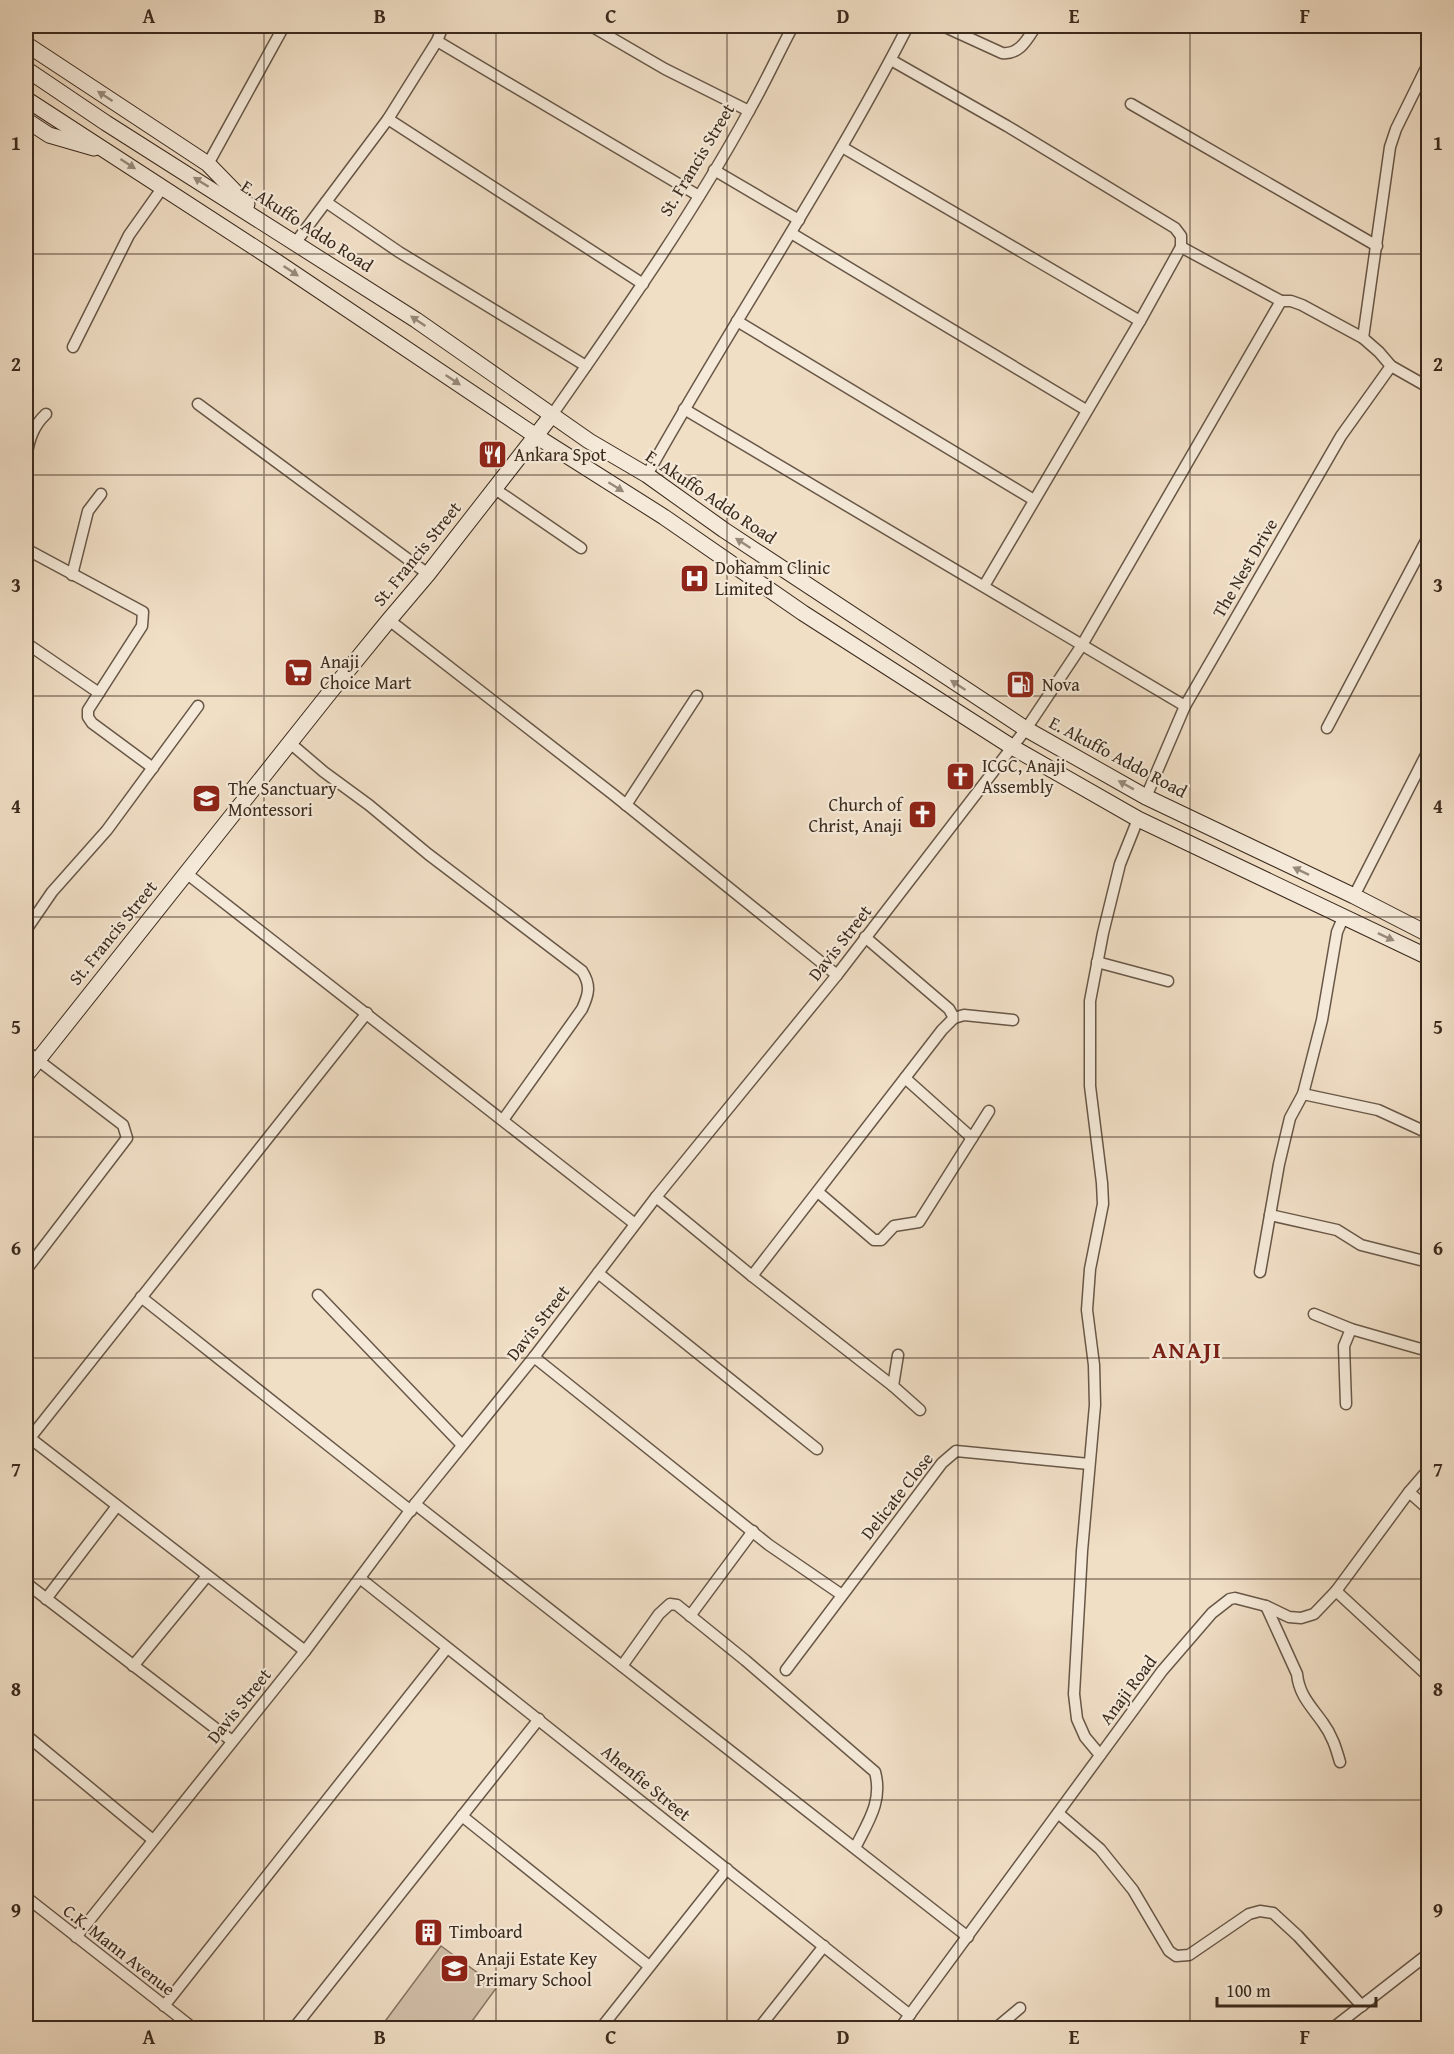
<svg xmlns="http://www.w3.org/2000/svg" width="1454" height="2054" font-family="'Gentium Book Plus',serif">
<rect width="100%" height="100%" fill="#f0dec5"/>
<filter id="stains"><feTurbulence type="fractalNoise" baseFrequency=".00333" numOctaves="4"/><feColorMatrix values="0 0 0 0 .2 0 0 0 0 .09 0 0 0 0 .02 0 0 0 .5 -.17"/></filter>
<radialGradient id="worn" r=".72"><stop offset=".6" stop-color="#630" stop-opacity="0"/><stop offset="1" stop-color="#630" stop-opacity=".3"/></radialGradient>
<!-- green -->
<path fill="#d1bfa8" stroke="#867462" stroke-width="1.5" d="M441,1946L497,1987L467,2028H380Z"/>
<g fill="none" stroke-linecap="round" stroke-linejoin="round">
<defs>
<g id="street">
<path d="M591,26L665,69L749,111"/>
<path d="M943,26L1002,53C1020,55 1027,39 1036,26"/>
<path d="M437,41L699,196"/>
<path d="M891,60L1007,126L1175,228L1181,236V247L1140,321L984,586"/>
<path d="M1131,104L1377,246"/>
<path d="M388,119L643,284"/>
<path d="M842,147L1140,321"/>
<path d="M208,164L284,26"/>
<path d="M714,170L799,220"/>
<path d="M326,202L399,252L586,366"/>
<path d="M791,233L1086,410"/>
<path d="M296,242L388,119L437,41L443,26"/>
<path d="M1181,247L1281,301"/>
<path d="M737,321L1034,500"/>
<path d="M1363,338L1390,147L1396,129L1428,64"/>
<path d="M73,347L129,235L163,187"/>
<path d="M198,404L428,574"/>
<path d="M684,409L1185,706"/>
<path d="M552,415C621,316 691,217 749,111C765,83 778,54 793,26"/>
<path d="M26,457C29,440 33,426 46,414"/>
<path d="M647,475C731,324 829,180 908,26"/>
<path d="M495,489L581,548"/>
<path d="M26,549L143,612L142,626L88,710V717L92,723L153,768"/>
<path d="M72,575L88,511L101,494"/>
<path d="M389,620L614,795L837,975"/>
<path d="M26,643L99,693"/>
<path d="M1327,728L1428,537"/>
<path d="M290,743L324,772L369,805L428,854L582,971C591,985 589,994 582,1009L503,1120"/>
<path d="M1146,797L1185,706L1341,436L1391,366"/>
<path d="M626,805L697,696"/>
<path d="M186,873L635,1224"/>
<path d="M1354,896L1428,751"/>
<path d="M26,930L52,892L107,830L198,706"/>
<path d="M865,937L949,1009L954,1018"/>
<path d="M1097,962L1168,981"/>
<path d="M26,1051L123,1125L127,1138L26,1270"/>
<path d="M905,1078L972,1138"/>
<path d="M1303,1094L1378,1110L1428,1133"/>
<path d="M818,1192L874,1240H881L894,1226L919,1222L989,1111"/>
<path d="M656,1197L752,1276L893,1386L920,1410"/>
<path d="M1270,1215L1337,1230L1361,1245L1428,1262"/>
<path d="M1260,1272L1279,1164L1290,1118L1303,1094L1322,1020L1337,932L1343,918"/>
<path d="M598,1273L817,1449"/>
<path d="M752,1276L942,1030L954,1018L964,1015L1013,1020"/>
<path d="M318,1295L462,1445"/>
<path d="M141,1297L411,1511"/>
<path d="M1314,1314L1351,1329L1428,1351"/>
<path d="M534,1357L769,1545L842,1595"/>
<path d="M893,1386L898,1355"/>
<path d="M1346,1404L1344,1346L1351,1329"/>
<path d="M26,1435L305,1651"/>
<path d="M30,1438L367,1013"/>
<path d="M1409,1492L1428,1509"/>
<path d="M415,1504L968,1937"/>
<path d="M361,1579L910,2015"/>
<path d="M26,1583L232,1741"/>
<path d="M1336,1591L1428,1676"/>
<path d="M46,1599L117,1506"/>
<path d="M1266,1606L1297,1674C1299,1695 1311,1706 1323,1723C1332,1735 1336,1748 1340,1762"/>
<path d="M690,1616L753,1531"/>
<path d="M133,1666L207,1576"/>
<path d="M622,1666L659,1614L670,1604L677,1605L745,1660L875,1772C883,1801 868,1822 855,1848"/>
<path d="M786,1670L942,1463L956,1451L1089,1464"/>
<path d="M26,1735L153,1840"/>
<path d="M1100,1755L1085,1737L1077,1719L1074,1694L1082,1551L1095,1405L1094,1365L1087,1310L1090,1269L1103,1204L1102,1183L1090,1086V1001L1103,933L1120,864L1138,819"/>
<path d="M1058,1813L1100,1849L1133,1890L1169,1951L1176,1956L1189,1955L1249,1914L1260,1911L1273,1913L1298,1936L1362,2006"/>
<path d="M462,1816L649,1966"/>
<path d="M26,1897L193,2028"/>
<path d="M76,1937L305,1651L415,1504L534,1357L656,1197L837,975L1026,729L1082,645L1281,301H1291L1302,305L1363,338L1379,352L1391,366L1428,387"/>
<path d="M164,2006L447,1648"/>
<path d="M294,2028L539,1719"/>
<path d="M601,2028L727,1869"/>
<path d="M759,2028L824,1946"/>
<path d="M900,2028L1162,1671L1212,1613L1230,1599L1235,1598L1266,1606L1289,1617L1301,1618L1314,1614L1336,1591L1409,1492L1428,1470"/>
<path d="M996,2028L1020,2008"/>
<path d="M1333,2028L1428,1954"/>
</g>
<g id="secondary">
<path d="M26,44L208,164L247,204"/>
<path d="M26,69L106,123L416,320L589,441L647,475L724,530L1026,729L1146,797L1354,896L1428,934"/>
<path d="M26,99L277,262L536,436L664,517L803,613L1012,747L1138,819L1428,957"/>
<path d="M26,120L49,135L94,148"/>
<path d="M26,1075L331,691L389,620L428,574L552,415"/>
</g>
</defs>
<!-- street casing -->
<use href="#street" stroke="#685747" stroke-width="13"/>
<!-- secondary casing -->
<use href="#secondary" stroke="#3b2a1d" stroke-width="17"/>
<!-- street -->
<use href="#street" stroke="#f5ead9" stroke-width="10"/>
<!-- secondary -->
<use href="#secondary" stroke="#f5ead9" stroke-width="15"/>
</g>
<!-- one-way arrows -->
<defs><path id="oneway-solid" d="M-6-.8H1V-3.2L6.5 0L1 3.2V.8H-6Z" transform="scale(1.5)"/></defs>
<g fill="#988a7b">
<use href="#oneway-solid" transform="translate(105 96) rotate(-147)"/>
<use href="#oneway-solid" transform="translate(128 164) rotate(33)"/>
<use href="#oneway-solid" transform="translate(201 182) rotate(-148)"/>
<use href="#oneway-solid" transform="translate(291 271) rotate(34)"/>
<use href="#oneway-solid" transform="translate(418 321) rotate(-146)"/>
<use href="#oneway-solid" transform="translate(453 380) rotate(34)"/>
<use href="#oneway-solid" transform="translate(616 487) rotate(32)"/>
<use href="#oneway-solid" transform="translate(743 543) rotate(-147)"/>
<use href="#oneway-solid" transform="translate(958 685) rotate(-147)"/>
<use href="#oneway-solid" transform="translate(1126 785) rotate(-151)"/>
<use href="#oneway-solid" transform="translate(1301 871) rotate(-154)"/>
<use href="#oneway-solid" transform="translate(1386 937) rotate(25)"/>
</g>
<!-- grid -->
<path fill="none" stroke="#3b2a1d" stroke-width="1.5" stroke-opacity="0.55" d="M264,26V2028M496,26V2028M727,26V2028M958,26V2028M1190,26V2028M26,254H1428M26,475H1428M26,696H1428M26,917H1428M26,1137H1428M26,1358H1428M26,1579H1428M26,1800H1428"/>
<!-- icons -->
<defs>
<symbol id="restaurant-square" viewBox="-11 -11 22 22"><rect x="-9" y="-9" width="18" height="18" rx="4" fill="#8f2418" stroke="#f5ead9"/><path d="M-5-6h1v4h1v-4h1v4h1v-4h1v5L-1.5 .5V6h-2V.5L-5-1ZM5-6V6H3V1.5H1.5Q1.5-4 5-6Z" fill="#fff"/></symbol>
<symbol id="hospital-square" viewBox="-11 -11 22 22"><rect x="-9" y="-9" width="18" height="18" rx="4" fill="#8f2418" stroke="#f5ead9"/><path d="M-5-5h3v3.5h4V-5h3V5h-3V1.5h-4V5h-3Z" fill="#fff"/></symbol>
<symbol id="supermarket-square" viewBox="-11 -11 22 22"><rect x="-9" y="-9" width="18" height="18" rx="4" fill="#8f2418" stroke="#f5ead9"/><path d="M-6-5.5h2.5l.6 2H6L4.5 2H-2.5L-4.4-4H-6ZM-1.5 3.2a1.3 1.3 0 1 0 .1 0ZM3 3.2a1.3 1.3 0 1 0 .1 0Z" fill="#fff"/></symbol>
<symbol id="fuel-square" viewBox="-11 -11 22 22"><rect x="-9" y="-9" width="18" height="18" rx="4" fill="#8f2418" stroke="#f5ead9"/><path d="M-5.5-6h7V0h2V4h1.3V-2.5L3-4.5l.8-.8L6-3V5H2.5V1h-1V6h-7ZM-4.2-4.7v3.2H.2V-4.7Z" fill="#fff"/></symbol>
<symbol id="church-square" viewBox="-11 -11 22 22"><rect x="-9" y="-9" width="18" height="18" rx="4" fill="#8f2418" stroke="#f5ead9"/><path d="M-1.2-6h2.4v3.5h3.3v2.4h-3.3V6h-2.4V-.1h-3.3v-2.4h3.3Z" fill="#fff"/></symbol>
<symbol id="school-square" viewBox="-11 -11 22 22"><rect x="-9" y="-9" width="18" height="18" rx="4" fill="#8f2418" stroke="#f5ead9"/><path d="M0-5L7-2L0 1L-7-2ZM-4 1L0 2.5L4 1V4Q0 6-4 4Z" fill="#fff"/></symbol>
<symbol id="building-square" viewBox="-11 -11 22 22"><rect x="-9" y="-9" width="18" height="18" rx="4" fill="#8f2418" stroke="#f5ead9"/><path d="M-4-6H4V6H1V3H-1V6H-4ZM-2.5-4.3h1.7v1.8h-1.7ZM.8-4.3h1.7v1.8H.8ZM-2.5-1h1.7V.8h-1.7ZM.8-1h1.7V.8H.8Z" fill="#fff"/></symbol>
</defs>
<g fill-rule="evenodd">
<use href="#restaurant-square" x="476" y="438" width="33" height="33"/>
<use href="#hospital-square" x="678" y="562" width="33" height="33"/>
<use href="#supermarket-square" x="282" y="656" width="33" height="33"/>
<use href="#fuel-square" x="1004" y="668" width="33" height="33"/>
<use href="#church-square" x="944" y="760" width="33" height="33"/>
<use href="#school-square" x="190" y="782" width="33" height="33"/>
<use href="#church-square" x="906" y="798" width="33" height="33"/>
<use href="#building-square" x="412" y="1916" width="33" height="33"/>
<use href="#school-square" x="438" y="1952" width="33" height="33"/>
</g>
<g text-anchor="middle" stroke-width="4.5" stroke-linejoin="round" paint-order="stroke">
<!-- street labels -->
<g font-size="18" fill="#3b2a1d" stroke="#f5ead9">
<text transform="translate(697 160) rotate(-59)" y="6">St. Francis Street</text>
<text transform="translate(307 226) rotate(33)" y="6">E. Akuffo Addo Road</text>
<text transform="translate(711 497) rotate(34)" y="6">E. Akuffo Addo Road</text>
<text transform="translate(417 554) rotate(-51)" y="6">St. Francis Street</text>
<text transform="translate(1245 568) rotate(-60)" y="6">The Nest Drive</text>
<text transform="translate(1118 757) rotate(28)" y="6">E. Akuffo Addo Road</text>
<text transform="translate(113 933) rotate(-51)" y="6">St. Francis Street</text>
<text transform="translate(840 943) rotate(-52)" y="6">Davis Street</text>
<text transform="translate(538 1323) rotate(-52)" y="6">Davis Street</text>
<text transform="translate(897 1496) rotate(-52)" y="6">Delicate Close</text>
<text transform="translate(1128 1690) rotate(-53)" y="6">Anaji Road</text>
<text transform="translate(239 1706) rotate(-51)" y="6">Davis Street</text>
<text transform="translate(646 1783) rotate(39)" y="6">Ahenfie Street</text>
<text transform="translate(119 1950) rotate(38)" y="6">C.K. Mann Avenue</text>
</g>
<!-- poi labels -->
<g font-size="18" fill="#3b2a1d" stroke="#f5ead9" text-anchor="start">
<text x="514" y="461">Ankara Spot</text>
<text x="715" y="574">Dohamm Clinic<tspan x="715" dy="21">Limited</tspan></text>
<text x="320" y="668">Anaji<tspan x="320" dy="21">Choice Mart</tspan></text>
<text x="1042" y="691">Nova</text>
<text x="982" y="772">ICGC, Anaji<tspan x="982" dy="21">Assembly</tspan></text>
<text x="228" y="795">The Sanctuary<tspan x="228" dy="21">Montessori</tspan></text>
<text x="902" y="811" text-anchor="end">Church of<tspan x="902" dy="21">Christ, Anaji</tspan></text>
<text x="449" y="1938">Timboard</text>
<text x="476" y="1965">Anaji Estate Key<tspan x="476" dy="21">Primary School</tspan></text>
</g>
<!-- district labels -->
<g font-size="24" font-weight="bold" letter-spacing="1.5" fill="#7a1f14" stroke="#f5ead9">
<text x="1187" y="1358">ANAJI</text>
</g>
</g>
<!-- margin -->
<rect width="1454" height="2054" fill="none" stroke="#f0dec5" stroke-width="66"/>
<!-- scale -->
<path d="M1217 1997v9h159v-9" fill="none" stroke="#3b2a1d" stroke-width="3"/>
<text x="1226" y="1997" font-size="18" fill="#3b2a1d" stroke="#f5ead9" stroke-width="4.5" paint-order="stroke">100 m</text>
<rect x="33" y="33" width="1388" height="1988" fill="none" stroke="#3b2a1d" stroke-width="2"/>
<g font-size="20" text-anchor="middle" font-weight="bold" fill="#3b2a1d">
<text x="149" y="23">A</text>
<text x="380" y="23">B</text>
<text x="611" y="23">C</text>
<text x="843" y="23">D</text>
<text x="1074" y="23">E</text>
<text x="1305" y="23">F</text>
<text x="16" y="150">1</text>
<text x="1438" y="150">1</text>
<text x="16" y="371">2</text>
<text x="1438" y="371">2</text>
<text x="16" y="592">3</text>
<text x="1438" y="592">3</text>
<text x="16" y="813">4</text>
<text x="1438" y="813">4</text>
<text x="16" y="1034">5</text>
<text x="1438" y="1034">5</text>
<text x="16" y="1255">6</text>
<text x="1438" y="1255">6</text>
<text x="16" y="1476">7</text>
<text x="1438" y="1476">7</text>
<text x="16" y="1696">8</text>
<text x="1438" y="1696">8</text>
<text x="16" y="1917">9</text>
<text x="1438" y="1917">9</text>
<text x="149" y="2044">A</text>
<text x="380" y="2044">B</text>
<text x="611" y="2044">C</text>
<text x="843" y="2044">D</text>
<text x="1074" y="2044">E</text>
<text x="1305" y="2044">F</text>
</g>
<rect width="100%" height="100%" filter="url(#stains)"/>
<rect width="100%" height="100%" fill="url(#worn)"/>
</svg>
